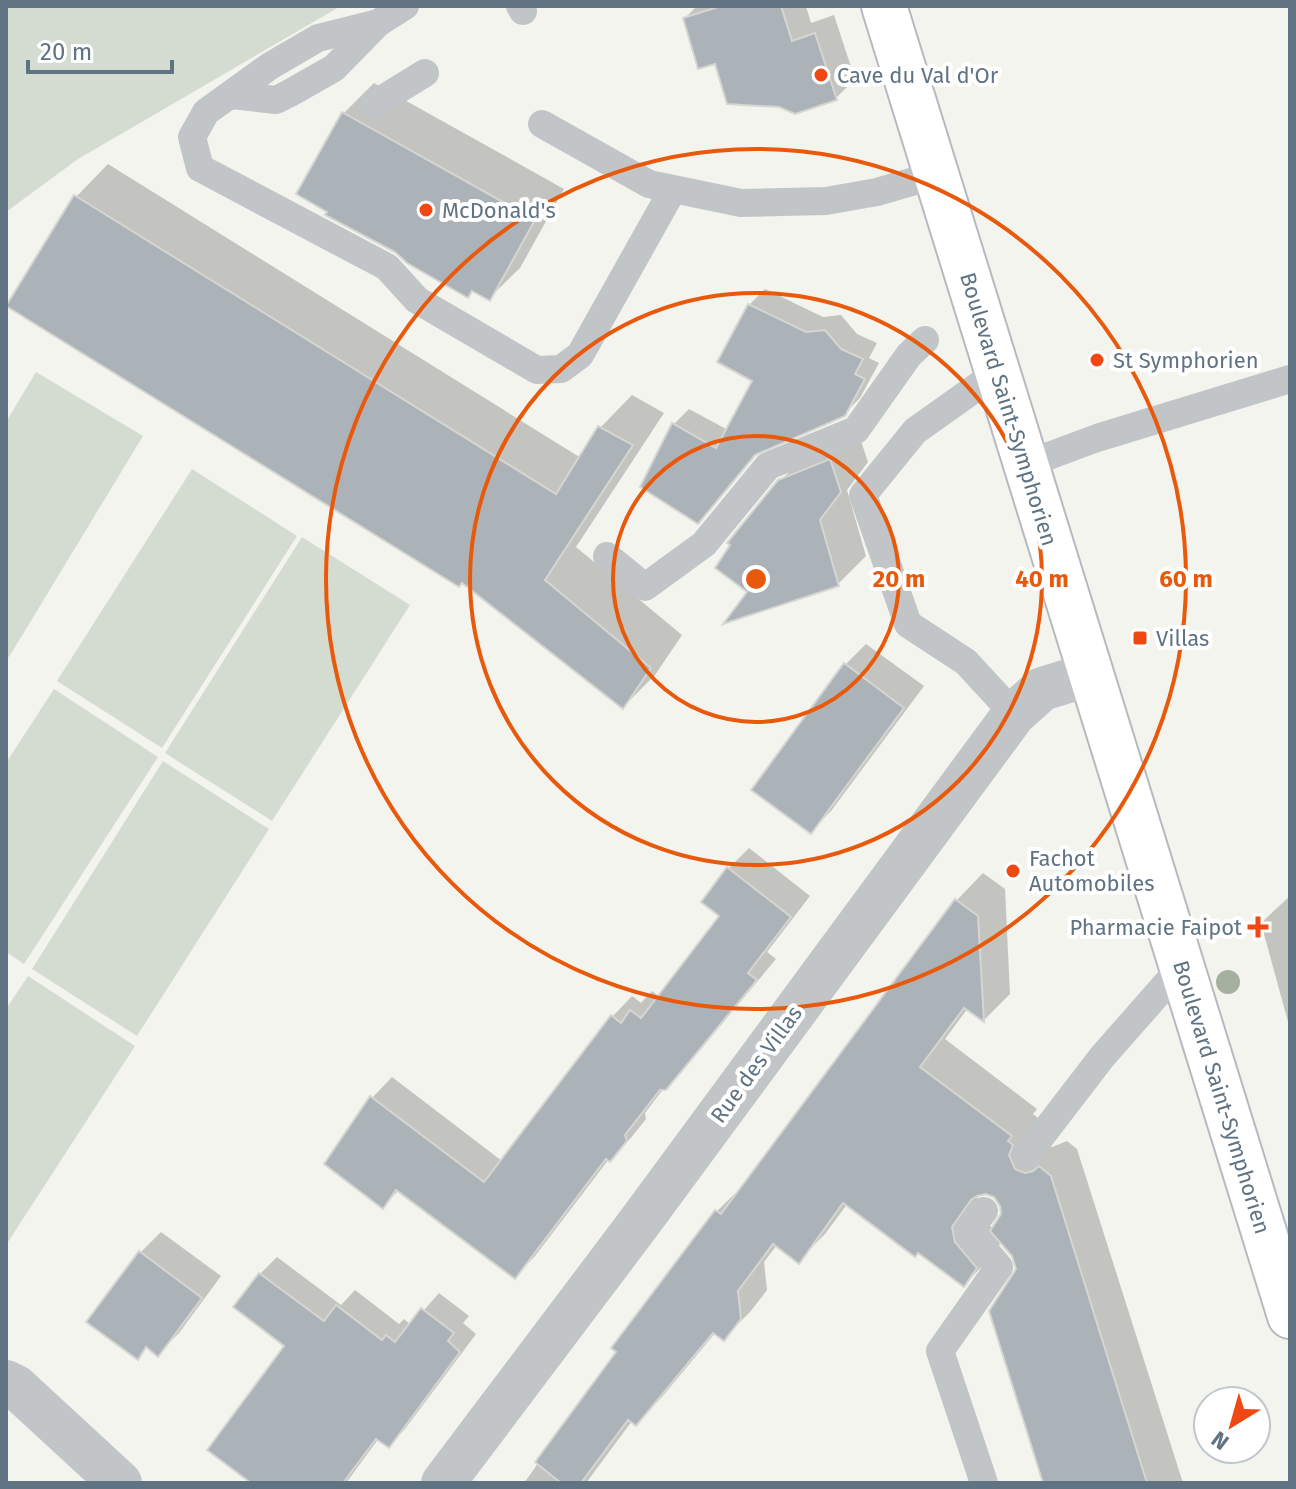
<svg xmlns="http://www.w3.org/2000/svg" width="1296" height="1489" font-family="'Fira Sans',sans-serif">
<rect width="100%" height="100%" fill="#f4f4ef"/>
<!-- green -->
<g fill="#d4dbd0">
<path d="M6,6H341L78,159L6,212Z"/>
<path d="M36,372L143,436L9,657L6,655V422Z"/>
<path d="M192,469L297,536L162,748L57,681Z"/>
<path d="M302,537L410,605L272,821L165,753Z"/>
<path d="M54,689L158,757L24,964L6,952V763Z"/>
<path d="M163,761L269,829L137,1036L32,969Z"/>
<path d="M28,976L135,1046L6,1245V1009Z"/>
</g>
<!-- shadow -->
<g fill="#0003" fill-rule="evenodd">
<path d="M697,6H806L811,23L834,15L855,79L835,99L716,61L685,18Z"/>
<path d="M374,83L564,189L520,268L489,298L396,250L330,211L344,113Z"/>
<path d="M108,164L581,458L600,428L632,395L664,413L576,547L682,635L655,675L623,707L76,197Z"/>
<path d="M765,289L823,317L841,315L857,334L877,343L869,358L879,363L860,398L844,414L759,451L698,522L674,424L689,409L728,430L755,380L749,305Z"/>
<path d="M858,432L868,462L847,490L866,556L838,584L750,592L780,481L809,453Z"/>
<path d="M866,644L924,686L831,811L811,831L845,665Z"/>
<path d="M749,848L810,896L767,952L776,959L686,1067L664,1088L645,1113L646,1119L630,1139L609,1159L535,1256L515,1277L399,1190L383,1206L372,1098L392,1077L502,1161L612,1017L632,996L641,1003L652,991L660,997L722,915L704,901L729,868Z"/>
<path d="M983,873L1005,889L1010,994L984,1020L968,1008L945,1039L1037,1109L1033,1114L1038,1118L1042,1142L1052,1147L1067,1141L1077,1149L1183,1483H1045L1014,1256L1002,1241L990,1258L964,1285L848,1203L825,1234L798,1261L777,1245L764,1262L767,1290L750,1312L724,1338L716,1332L662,1397L636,1424L632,1421L586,1483H524L619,1351L614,1348L717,1211L744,1185L957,900ZM981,1193L995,1196L1002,1205L1003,1215L993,1229L981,1214L977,1198Z"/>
<path d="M1290,896V1029L1261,923Z"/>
<path d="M161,1232L221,1276L179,1333L158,1354L148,1346L137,1357L140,1253Z"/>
<path d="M277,1257L341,1305L355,1290L399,1324L404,1319L411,1325L439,1293L469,1316L463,1323L476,1334L405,1429L388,1446L379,1438L346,1483H255L287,1345L260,1274Z"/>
</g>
<!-- building -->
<g fill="#abb3b8" stroke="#d5d5d2" stroke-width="2">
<path d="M721,6H781L792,41L815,33L837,100L795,114L779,107L727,104L715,64L698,69L683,18Z"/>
<path d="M342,112L535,220L490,301L472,291L468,298L407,263L395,252L325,215L327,212L296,194Z"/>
<path d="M74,195L556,494L598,426L633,445L545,580L651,668L623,709L462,583L459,587L6,306Z"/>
<path d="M748,304L806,332L825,330L841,349L863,359L855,374L865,379L845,416L755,455L698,524L640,487L672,423L716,448L752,381L717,362Z"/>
<path d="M830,459L841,492L820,520L839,586L723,624L747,592L715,568L730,545L727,543L778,480Z"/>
<path d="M844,663L904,708L811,834L751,790Z"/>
<path d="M727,867L791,917L748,973L757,980L666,1090H660L625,1135L627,1141L610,1162L606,1159L515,1279L396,1190L383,1209L324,1164L370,1096L484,1182L611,1015L621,1023L630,1010L641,1018L719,916L701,902Z"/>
<path d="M955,899L978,916L984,1022L964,1008L920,1067L1012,1136L1008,1141L1013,1145L1009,1155L1015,1169L1025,1173L1033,1171L1039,1166L1051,1176L1147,1483H1043L989,1311L1016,1269L1012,1256L990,1231L1001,1214L1000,1206L994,1197L986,1194L977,1196L971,1200L952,1227L955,1242L977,1268L964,1287L918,1253L915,1257L843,1203L799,1264L773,1244L738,1291L741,1319L724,1341L713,1333L636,1426L628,1420L581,1483H561L535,1462L616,1352L611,1348L715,1210L721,1214Z"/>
<path d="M139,1251L202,1298L158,1357L146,1347L138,1360L86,1322Z"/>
<path d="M259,1273L324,1321L336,1305L382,1340L386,1335L395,1342L421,1308L454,1333L448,1341L460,1352L389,1448L376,1439L343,1483H251L207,1450L284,1346L233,1307Z"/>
</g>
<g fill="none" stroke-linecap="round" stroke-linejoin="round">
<defs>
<path id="secondary" d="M884,6L1290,1316"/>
</defs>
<!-- secondary casing -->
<use href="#secondary" stroke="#b5babf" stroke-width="48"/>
<!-- service -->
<g stroke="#c1c5c8" stroke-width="28">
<path d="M405,6L378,23L318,38L270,66L206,112L192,137L200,168L387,267L417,300L537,370L561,369L580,355L672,191"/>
<path d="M520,6L523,11"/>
<path d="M231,95L276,100L290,93L334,68L377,24"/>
<path d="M373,105L425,73"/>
<path d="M542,124L649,184L741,203L826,201L877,192L935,175"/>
<path d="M998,372L915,431L863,495L908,624L966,662L1014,714"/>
<path d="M1027,464L1097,438L1290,379"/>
<path d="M607,556L645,587L704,544L768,466L856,430L909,355L925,340"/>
<path d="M1026,1156L1102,1057L1182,966"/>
<path d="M984,1483L940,1351L999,1267L968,1231L984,1211"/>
</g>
<!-- minor -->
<g stroke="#c1c5c8" stroke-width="44">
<path d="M6,1382L16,1387L120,1483"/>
<path d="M443,1483L639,1223L1014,714L1042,689L1091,674"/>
</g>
<!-- secondary -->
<use href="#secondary" stroke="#fff" stroke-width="44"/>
</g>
<!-- trees -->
<circle fill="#a5b0a0" cx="1228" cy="982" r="12"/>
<!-- distance rings -->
<g fill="none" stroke="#e8590c" stroke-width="4">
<circle cx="756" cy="579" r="143"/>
<circle cx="756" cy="579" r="286"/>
<circle cx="756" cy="579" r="430"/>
</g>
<!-- markers -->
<g fill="#f04713" stroke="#fff" stroke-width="3">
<circle cx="821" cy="75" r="8"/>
<circle cx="426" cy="210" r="8"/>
<circle cx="1097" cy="360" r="8"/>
<rect x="1132" y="630" width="16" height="16" rx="4"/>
<circle cx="1013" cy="871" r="8"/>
<path d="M1254 915h8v8h8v8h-8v8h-8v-8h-8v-8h8z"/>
</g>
<g text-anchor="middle" stroke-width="8" stroke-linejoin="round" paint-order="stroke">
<!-- poi labels -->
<g font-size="22" fill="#607383" stroke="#fff" text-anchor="start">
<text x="837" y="83">Cave du Val d'Or</text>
<text x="442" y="218">McDonald's</text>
<text x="1113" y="368">St Symphorien</text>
<text x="1156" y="646">Villas</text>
<text x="1029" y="866">Fachot<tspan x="1029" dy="25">Automobiles</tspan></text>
<text x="1242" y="935" text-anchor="end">Pharmacie Faipot</text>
</g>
<!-- street labels -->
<g font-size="22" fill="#607383" stroke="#fff">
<text transform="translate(1009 409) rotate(73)" y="8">Boulevard Saint-Symphorien</text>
<text transform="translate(756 1064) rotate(-54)" y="8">Rue des Villas</text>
<text transform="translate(1222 1097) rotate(73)" y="8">Boulevard Saint-Symphorien</text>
</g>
</g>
<circle cx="756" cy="579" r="12" fill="#e8590c" stroke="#fff" stroke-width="4"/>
<g font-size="24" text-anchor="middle" font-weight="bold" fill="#e8590c" stroke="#fff" stroke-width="8" stroke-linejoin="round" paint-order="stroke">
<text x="899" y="587">20 m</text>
<text x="1042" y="587">40 m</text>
<text x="1186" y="587">60 m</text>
</g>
<!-- border -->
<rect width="1296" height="1489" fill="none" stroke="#607383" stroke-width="16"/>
<!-- north arrow -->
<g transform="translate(1232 1425) rotate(217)"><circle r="38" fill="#ffffff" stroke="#bfc7cd" stroke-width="2"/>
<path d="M0-6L14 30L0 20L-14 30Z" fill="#f04713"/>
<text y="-12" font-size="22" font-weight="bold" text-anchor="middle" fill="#607383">N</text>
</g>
<!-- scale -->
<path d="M28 60v12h144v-12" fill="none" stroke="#607383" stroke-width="4"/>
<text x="40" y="60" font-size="24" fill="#607383" stroke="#ffffff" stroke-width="6" paint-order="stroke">20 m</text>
</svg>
